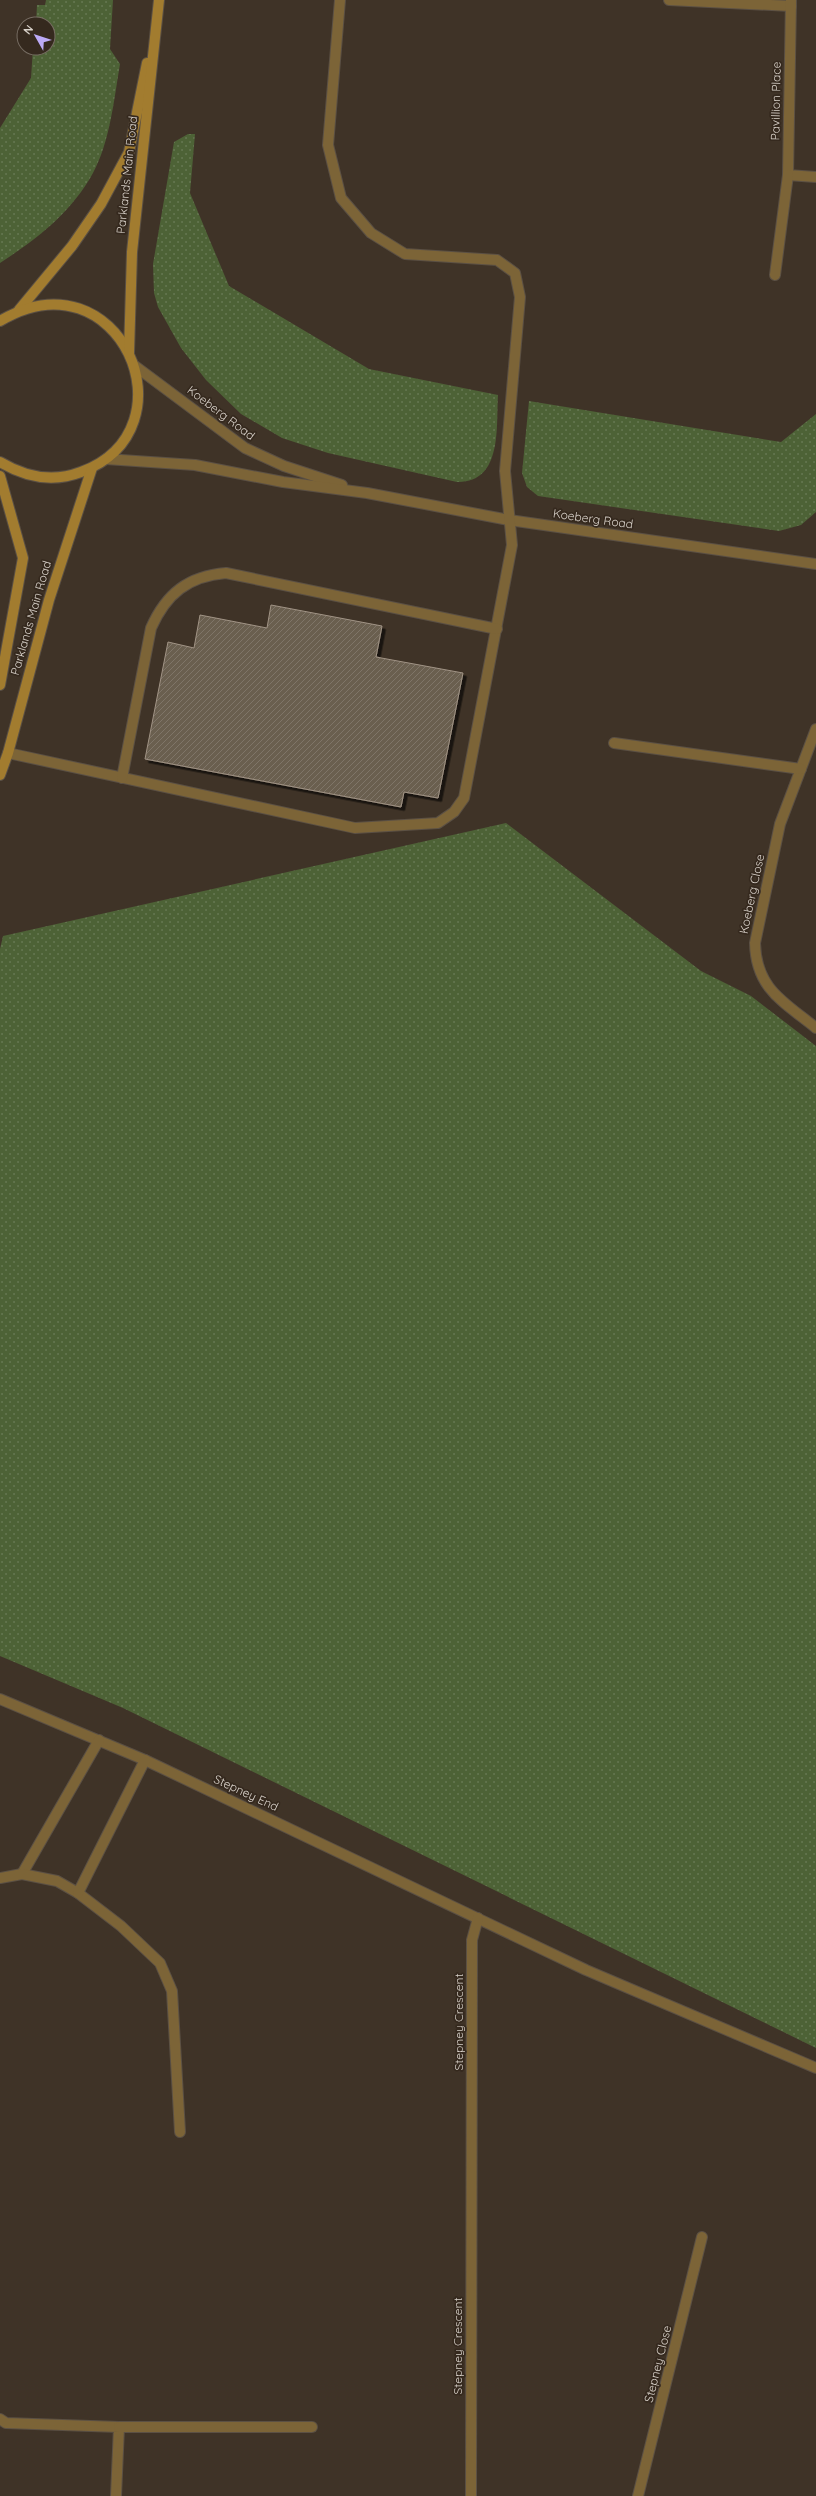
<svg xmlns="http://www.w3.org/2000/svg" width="816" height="2496" font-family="Quicksand,sans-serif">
<defs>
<pattern id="grass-dots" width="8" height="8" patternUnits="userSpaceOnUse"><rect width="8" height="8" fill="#4d6236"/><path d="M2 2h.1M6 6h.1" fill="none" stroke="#667852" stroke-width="1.8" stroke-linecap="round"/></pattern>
<pattern id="building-hatch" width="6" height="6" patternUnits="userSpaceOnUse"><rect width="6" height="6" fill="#6a5e50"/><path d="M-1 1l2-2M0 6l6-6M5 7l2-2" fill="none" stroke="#7f7468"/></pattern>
<filter id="shadow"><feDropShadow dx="3.5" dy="3.5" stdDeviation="0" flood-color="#0009"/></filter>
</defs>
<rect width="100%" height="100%" fill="#3f3327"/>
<!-- grass -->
<g fill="url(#grass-dots)">
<path d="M46,0H113L110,49L120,64C114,99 110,142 93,173C71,213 37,239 0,263V128L31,78L33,48H48V24H36L37,5H45Z"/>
<path d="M188,134H195L190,193L229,286L369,369L498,395C496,426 503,483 457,482L328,453L282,438L241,414L206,380L181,348L158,307L154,293L153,264L174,142Z"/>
<path d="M529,401L781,442L816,414V512L801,525L779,531L538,496L527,487L522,473Z"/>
<path d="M506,823L701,971L751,996L816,1046V2048L123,1708L0,1656V949L3,936Z"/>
</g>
<!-- building -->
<path fill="url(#building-hatch)" stroke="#a19485" filter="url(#shadow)" d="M271,605L382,626L376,657L463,673L438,798L404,792L401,807L145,759L168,642L194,648L200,615L267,628Z"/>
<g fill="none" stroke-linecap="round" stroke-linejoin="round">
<defs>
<g id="lane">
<path d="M669,0L791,6"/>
<path d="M791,0L788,175L816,177"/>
<path d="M775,275L788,175"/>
</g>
<g id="street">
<path d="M135,366L245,448L284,466L342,485"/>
<path d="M106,459L195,465L283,482L367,493L509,520L816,564"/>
<path d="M816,729L780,824L755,943C756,989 784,1002 816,1028"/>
<path d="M614,743L801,769"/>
<path d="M8,753L355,828L438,823L454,812L464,798L512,545L505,471L520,297L515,273L497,260L405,254L371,233L341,198L328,145L340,0"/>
<path d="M122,778L151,628C166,594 188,576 226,573L497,629"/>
<path d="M0,1699L145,1760L586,1970L816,2068"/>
<path d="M22,1874L99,1740"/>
<path d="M0,1878L22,1874L57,1881L78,1893L121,1926L160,1963L172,1991L180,2132"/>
<path d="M78,1893L145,1760"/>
<path d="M0,2419L6,2423L119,2427L116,2496"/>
<path d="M119,2427H312"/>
<path d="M471,2496L472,1940L478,1918"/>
<path d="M638,2496L702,2237"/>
</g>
<g id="secondary">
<path d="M19,310L72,246L101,204L129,152L147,63"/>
<path d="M0,321C119,250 197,429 81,472C52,483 25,477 0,462"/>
<path d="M129,353L132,252L159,0"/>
<path d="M0,476L23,558L0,685"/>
<path d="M0,775L8,753L49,600L92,468"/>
</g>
</defs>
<!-- lane casing -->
<use href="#lane" stroke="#5b5044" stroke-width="12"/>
<!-- street casing -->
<use href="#street" stroke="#5b5044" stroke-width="12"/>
<!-- secondary casing -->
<use href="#secondary" stroke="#5b5044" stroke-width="12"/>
<!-- lane -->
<use href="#lane" stroke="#7c6437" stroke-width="10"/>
<!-- street -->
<use href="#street" stroke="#7c6437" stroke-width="10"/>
<!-- secondary -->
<use href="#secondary" stroke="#a27c2f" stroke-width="10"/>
</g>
<g text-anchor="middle" stroke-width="3.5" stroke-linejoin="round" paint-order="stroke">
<!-- street labels -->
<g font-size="12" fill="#d9d2ca" stroke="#35291e">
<text transform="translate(776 101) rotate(-89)" y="4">Pavillion Place</text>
<text transform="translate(127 175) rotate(-84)" y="4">Parklands Main Road</text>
<text transform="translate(221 413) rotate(37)" y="4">Koeberg Road</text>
<text transform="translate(593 519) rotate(8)" y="4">Koeberg Road</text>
<text transform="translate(31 618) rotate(-74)" y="4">Parklands Main Road</text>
<text transform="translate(752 894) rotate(-78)" y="4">Koeberg Close</text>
<text transform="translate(246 1793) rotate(25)" y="4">Stepney End</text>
<text transform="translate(459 2022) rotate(-90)" y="4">Stepney Crescent</text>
<text transform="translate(458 2346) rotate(-90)" y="4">Stepney Crescent</text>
<text transform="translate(658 2364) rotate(-76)" y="4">Stepney Close</text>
</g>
</g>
<!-- north arrow -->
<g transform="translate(36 36) rotate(309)"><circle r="19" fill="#35291e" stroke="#776d63"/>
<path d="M0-3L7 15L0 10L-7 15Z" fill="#bcaaf6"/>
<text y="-6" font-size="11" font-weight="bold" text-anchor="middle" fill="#d9d2ca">N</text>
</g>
</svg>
